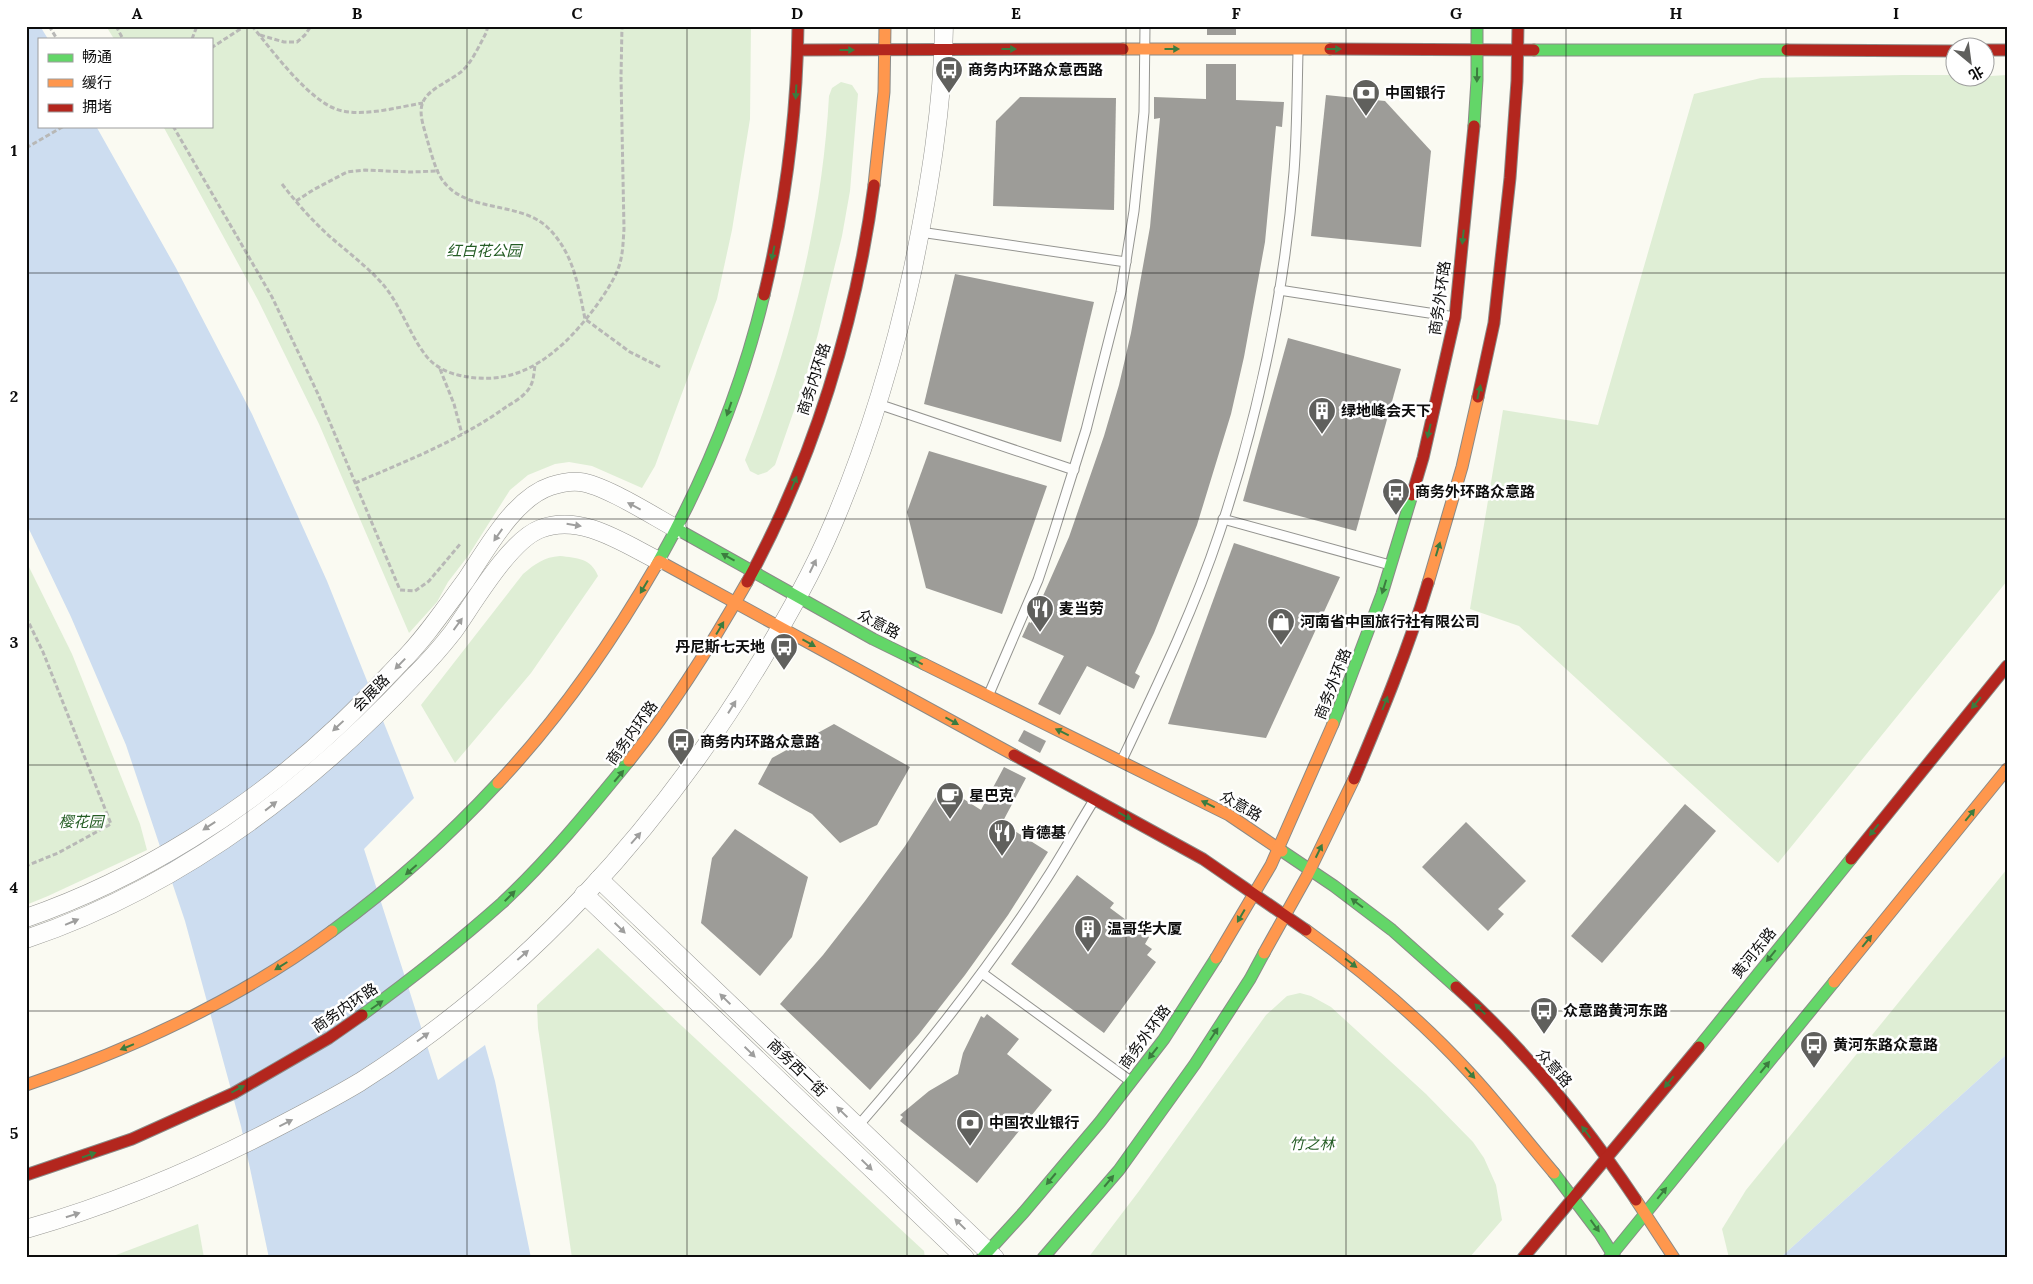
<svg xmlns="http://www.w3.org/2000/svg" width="2033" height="1284" font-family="Lora,'Noto Sans SC',serif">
<rect width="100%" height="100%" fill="#fafaf2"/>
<!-- green -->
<g fill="#dfeed5">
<path d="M106,26H751L750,119L732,230L717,299L655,466L642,488L592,466L569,462L555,464L528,475L510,490L468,556L448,582L437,602L409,633L319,424L258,300L163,126H211V39H114Z"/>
<path d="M1902,75H1955L1956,78L2007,75V581L1778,863L1519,626L1470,609L1503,410L1598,425L1694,94L1761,78Z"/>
<path d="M841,82L852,85L858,94L850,191L842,236L818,334L806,376L775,465L767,472L758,475L750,471L745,460C791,344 822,221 829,96L832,88Z"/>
<path d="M560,556C577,558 591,558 598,576L531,673L455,763L421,705L523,574C535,564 544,557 560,556Z"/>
<path d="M26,561L72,654L140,824L147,850L48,896L26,905Z"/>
<path d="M2007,869V1054L1780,1258H1729L1722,1229L1746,1190Z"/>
<path d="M598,948L924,1251L925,1258H572L538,1028L537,1005Z"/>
<path d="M1300,993L1311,996L1331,1007L1426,1094L1473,1142L1484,1158L1496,1185L1502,1220L1469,1258H1088L1139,1191L1266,1015L1287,996Z"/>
<path d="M198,1224L204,1258H108Z"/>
</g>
<!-- water -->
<g fill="#cdddf0">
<path d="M26,26H40L48,39H39V126H96L176,268L252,414L327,581L414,798L364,849L438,1080L485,1045L495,1081L531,1258H269L241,1126L185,921L126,745L71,617L26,523Z"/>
<path d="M2007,1054V1258H1780Z"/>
</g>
<!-- building -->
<g fill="#9d9c98">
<rect x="1207" y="26" width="29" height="9"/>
<path d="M1206,64H1236V100L1284,102L1282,127L1276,126L1265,242L1244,357L1231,414L1197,525L1154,633L1135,673L1140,676L1134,689L1087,666L1060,715L1038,704L1064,656L1022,637L1029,622L1031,623L1069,537L1104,436L1119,385L1131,333L1150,227L1160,118L1154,119V97L1206,99Z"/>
<path d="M1326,95L1385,101L1431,151L1421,247L1311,236Z"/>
<path d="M1020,97L1116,98L1114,210L993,206L996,121Z"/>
<path d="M955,274L1094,302L1061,442L924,404Z"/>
<path d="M1288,338L1401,369L1356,531L1243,501Z"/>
<path d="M929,451L1047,486L1002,614L926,588L907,512Z"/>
<path d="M1234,543L1340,577L1266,738L1168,724Z"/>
<path d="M834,724L910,767L877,825L840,843L812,814L758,784L772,758Z"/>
<path d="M1024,730L1046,741L1040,753L1018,741Z"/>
<path d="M1004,767L1026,778L1002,823L1048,852L1008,915L965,975L919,1034L870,1090L780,1004L823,955L865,901L905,846L943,786L981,810Z"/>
<path d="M1685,804L1716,831L1602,963L1571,936Z"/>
<path d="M1466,822L1526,881L1498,909L1504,914L1488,931L1422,867Z"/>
<path d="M735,829L808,877L792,937L760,976L701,923L712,858Z"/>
<path d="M1077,875L1114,903L1110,908L1149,937L1145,944L1152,949L1147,955L1156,962L1104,1033L1011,964Z"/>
<path d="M987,1014L1019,1039L1007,1054L1052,1090L977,1183L900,1121L903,1117L900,1115L929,1091L958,1074L963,1053L981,1016L984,1018Z"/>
</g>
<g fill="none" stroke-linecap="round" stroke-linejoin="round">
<defs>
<g id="lane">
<path d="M920,232L1126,262"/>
<path d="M1279,290L1455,317"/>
<path d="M878,404L1074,470"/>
<path d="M1223,519L1390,565"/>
<path d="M989,694L1038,580L1053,535L1086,430L1121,292L1134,211L1144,112L1145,26"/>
<path d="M1122,760C1157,686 1193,612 1219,534C1258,418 1284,295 1294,172C1297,132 1297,92 1298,52"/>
<path d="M982,973L1129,1080"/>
<path d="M858,1126C926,1048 991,966 1047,878C1063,853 1078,826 1094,800"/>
</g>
<g id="street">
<path d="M599,879L995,1258"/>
<path d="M584,894L965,1258"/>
<path d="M26,918C139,879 250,809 337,727C359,707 380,684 401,662C426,637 445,608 466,580C487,549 514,498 551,486C560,483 570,481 580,482C605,485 653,516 677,529"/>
<path d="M26,939C177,888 308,789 416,674C429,661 442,646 453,632C473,604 509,541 540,529C581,513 623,543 659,561"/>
<path d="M26,1229C110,1205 190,1172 268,1132C299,1116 330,1100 360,1082C526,977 661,827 761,661C787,617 813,572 833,524C868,442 894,356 913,268C929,189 943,107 944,26"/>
</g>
<g id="fast">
<path d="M1534,50H1787"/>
<path d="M1474,126L1477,80V26"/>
<path d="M677,529L873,639L924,664"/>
<path d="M657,564C705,479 741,390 764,295"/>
<path d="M1333,724L1382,594L1412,495"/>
<path d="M1282,851L1334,886L1392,930L1456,987"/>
<path d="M332,931C392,887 447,838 498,783"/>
<path d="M362,1015C410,980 457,943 502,903C548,860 589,810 629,761"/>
<path d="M1699,1047L1851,859"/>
<path d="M1554,1173L1600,1234L1615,1258"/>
<path d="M982,1258L1024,1212L1100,1122L1164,1039L1216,958"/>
<path d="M1043,1258L1119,1170L1195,1064L1250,979L1264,953"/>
<path d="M1609,1258L1834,982"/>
</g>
<g id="slow">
<path d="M1123,49H1330"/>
<path d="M874,185L884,92L885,26"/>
<path d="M659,561L1014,755"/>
<path d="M1428,583L1462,467L1478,397"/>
<path d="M924,664L1229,815L1282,851"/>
<path d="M629,761C673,706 712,644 747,582"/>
<path d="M498,783C560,717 612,642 657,564"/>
<path d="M1306,930C1364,972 1419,1018 1467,1070C1498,1103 1525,1139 1554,1173"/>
<path d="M1264,953L1307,876L1354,779"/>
<path d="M1216,958L1271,865L1333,724"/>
<path d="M1834,982L2007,769"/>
<path d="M26,1085C135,1048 239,1000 332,931"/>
<path d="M1636,1200L1674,1258"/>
</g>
<g id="jam">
<path d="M1330,49L1534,50"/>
<path d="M798,50L1123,49"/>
<path d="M1787,50L1956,51"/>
<path d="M1986,50H2007"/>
<path d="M764,295C785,207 797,117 798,26"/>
<path d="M1478,397L1494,323L1510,178L1517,81L1518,26"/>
<path d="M1412,495L1423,458L1455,317L1474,126"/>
<path d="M747,582C813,461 856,322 874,185"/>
<path d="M1014,755L1203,859L1306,930"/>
<path d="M1354,779C1381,715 1408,650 1428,583"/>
<path d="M1851,859L2007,666"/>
<path d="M1456,987C1525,1049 1585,1124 1636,1200"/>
<path d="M26,1175L132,1139L234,1093L329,1038L362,1015"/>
<path d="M1523,1258L1699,1047"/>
</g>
</defs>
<!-- lane casing -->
<use href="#lane" stroke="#949490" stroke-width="11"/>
<!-- street casing -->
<use href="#street" stroke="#949490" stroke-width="19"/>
<!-- fast casing -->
<use href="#fast" stroke="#8a8a87" stroke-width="13"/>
<!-- slow casing -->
<use href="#slow" stroke="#8a8a87" stroke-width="13"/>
<!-- jam casing -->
<use href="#jam" stroke="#8a8a87" stroke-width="13"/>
<!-- path -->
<g stroke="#b8b8b6" stroke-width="3" stroke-dasharray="5 2.5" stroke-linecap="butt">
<path d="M49,26L57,39"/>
<path d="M116,26L123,39"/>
<path d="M252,26C272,50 312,106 343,111C368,116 398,107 423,103"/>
<path d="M488,26L486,33C479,46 472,62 462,71C451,81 429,88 423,102C418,113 424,127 427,139C431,152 435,170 443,181C467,213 517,201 546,226C573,251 578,284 585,319L630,352L660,367"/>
<path d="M260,35L284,42H297L305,35L311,26"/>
<path d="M192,39L197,26"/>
<path d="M211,48L245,26"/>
<path d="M173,126L272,297L318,394L400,590L415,591L429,581L461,543"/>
<path d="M26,148L64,126"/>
<path d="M282,184C295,201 309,217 325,232C342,248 362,262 378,279C399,300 407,330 424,353C432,365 445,372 458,375C501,385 533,372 565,342C582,326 609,292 618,269C623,256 623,243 624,229L621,77L622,26"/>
<path d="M296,201L313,190L347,172L365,170L410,172L439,171"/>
<path d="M440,369L454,404L462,434"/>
<path d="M355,483C407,461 460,440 506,407C514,402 525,396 530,387C534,380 534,372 535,365"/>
<path d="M26,617L43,652L111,824L58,853L26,866"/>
</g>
<!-- lane -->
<use href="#lane" stroke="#fefefd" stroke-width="9"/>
<!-- street -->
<use href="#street" stroke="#fefefd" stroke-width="18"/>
<!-- fast -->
<use href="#fast" stroke="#63d668" stroke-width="11"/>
<!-- slow -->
<use href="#slow" stroke="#ff974d" stroke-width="11"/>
<!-- jam -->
<use href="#jam" stroke="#b3261e" stroke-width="11"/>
</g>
<!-- one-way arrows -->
<defs><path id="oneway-solid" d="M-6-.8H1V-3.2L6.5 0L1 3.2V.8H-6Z" transform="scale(1.25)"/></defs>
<g fill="#3c7c3f">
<use href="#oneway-solid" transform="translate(1009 49)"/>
<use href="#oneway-solid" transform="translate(1172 49)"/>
<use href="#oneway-solid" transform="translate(1334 49)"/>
<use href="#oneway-solid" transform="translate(847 50)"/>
<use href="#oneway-solid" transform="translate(1477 75) rotate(91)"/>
<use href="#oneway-solid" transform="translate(796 92) rotate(93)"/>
<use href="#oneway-solid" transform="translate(1463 237) rotate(96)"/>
<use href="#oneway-solid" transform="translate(773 253) rotate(102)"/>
<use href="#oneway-solid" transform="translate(1479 392) rotate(-77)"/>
<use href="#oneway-solid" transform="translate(729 409) rotate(109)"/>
<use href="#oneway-solid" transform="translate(1429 431) rotate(103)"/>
<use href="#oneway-solid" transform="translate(794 483) rotate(-68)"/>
<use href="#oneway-solid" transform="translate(1438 549) rotate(-73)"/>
<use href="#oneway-solid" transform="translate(728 557) rotate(-151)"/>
<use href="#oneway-solid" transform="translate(644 587) rotate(121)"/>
<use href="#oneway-solid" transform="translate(1384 587) rotate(107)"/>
<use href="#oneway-solid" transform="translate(720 628) rotate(-59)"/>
<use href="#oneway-solid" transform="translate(809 643) rotate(29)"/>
<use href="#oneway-solid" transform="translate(916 661) rotate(-154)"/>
<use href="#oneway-solid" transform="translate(1385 703) rotate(-69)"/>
<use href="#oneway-solid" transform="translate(1976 703) rotate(129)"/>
<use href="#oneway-solid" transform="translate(952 721) rotate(29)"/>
<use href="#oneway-solid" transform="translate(1062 732) rotate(-154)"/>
<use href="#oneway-solid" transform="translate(619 776) rotate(-50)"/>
<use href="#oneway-solid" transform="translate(1208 804) rotate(-154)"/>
<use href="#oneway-solid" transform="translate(1970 815) rotate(-51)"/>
<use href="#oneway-solid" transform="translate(1125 816) rotate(28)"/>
<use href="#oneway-solid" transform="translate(1874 830) rotate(129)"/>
<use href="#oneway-solid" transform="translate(1319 851) rotate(-64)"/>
<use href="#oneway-solid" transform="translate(411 870) rotate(139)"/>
<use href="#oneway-solid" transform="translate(510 896) rotate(-45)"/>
<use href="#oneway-solid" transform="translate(1357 903) rotate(-143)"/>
<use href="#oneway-solid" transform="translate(1241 916) rotate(120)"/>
<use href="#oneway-solid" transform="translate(1867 941) rotate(-51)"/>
<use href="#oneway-solid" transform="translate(1771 956) rotate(129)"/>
<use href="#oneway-solid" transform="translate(1351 963) rotate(37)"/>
<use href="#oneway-solid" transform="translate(281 966) rotate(148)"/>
<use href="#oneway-solid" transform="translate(377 1005) rotate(-35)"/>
<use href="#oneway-solid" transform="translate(1480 1009) rotate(-135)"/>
<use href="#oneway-solid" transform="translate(1214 1034) rotate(-57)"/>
<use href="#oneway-solid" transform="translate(127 1047) rotate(158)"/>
<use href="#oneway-solid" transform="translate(1153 1053) rotate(128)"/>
<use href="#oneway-solid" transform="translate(1765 1067) rotate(-51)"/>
<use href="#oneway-solid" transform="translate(1470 1073) rotate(48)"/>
<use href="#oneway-solid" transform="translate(1669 1082) rotate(129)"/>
<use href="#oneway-solid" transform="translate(238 1089) rotate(-28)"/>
<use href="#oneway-solid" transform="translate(1586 1132) rotate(-127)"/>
<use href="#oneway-solid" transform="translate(89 1155) rotate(-19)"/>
<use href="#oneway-solid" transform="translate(1051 1179) rotate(130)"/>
<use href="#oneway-solid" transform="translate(1109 1181) rotate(-50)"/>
<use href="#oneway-solid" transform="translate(1662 1193) rotate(-51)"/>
<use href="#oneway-solid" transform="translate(1595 1226) rotate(54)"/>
</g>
<g fill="#9e9e9d">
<use href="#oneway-solid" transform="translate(634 506) rotate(-152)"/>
<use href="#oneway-solid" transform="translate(574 525) rotate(9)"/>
<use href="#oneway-solid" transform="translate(498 535) rotate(125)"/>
<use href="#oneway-solid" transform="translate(813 566) rotate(-64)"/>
<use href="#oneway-solid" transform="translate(458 624) rotate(-54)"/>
<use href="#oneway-solid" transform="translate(400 664) rotate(134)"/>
<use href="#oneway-solid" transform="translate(732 707) rotate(-58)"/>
<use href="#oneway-solid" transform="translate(338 726) rotate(137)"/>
<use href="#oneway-solid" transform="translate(271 806) rotate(-38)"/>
<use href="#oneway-solid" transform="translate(209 826) rotate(147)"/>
<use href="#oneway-solid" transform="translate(636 838) rotate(-49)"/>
<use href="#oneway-solid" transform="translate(72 922) rotate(-23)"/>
<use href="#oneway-solid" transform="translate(620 928) rotate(44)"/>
<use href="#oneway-solid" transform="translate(523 955) rotate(-41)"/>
<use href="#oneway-solid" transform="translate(725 999) rotate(-136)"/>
<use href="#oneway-solid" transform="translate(423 1037) rotate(-36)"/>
<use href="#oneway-solid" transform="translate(750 1052) rotate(44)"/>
<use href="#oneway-solid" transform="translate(842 1112) rotate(-136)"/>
<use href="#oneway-solid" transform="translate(286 1123) rotate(-27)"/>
<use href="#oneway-solid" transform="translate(867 1165) rotate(44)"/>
<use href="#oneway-solid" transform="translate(73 1215) rotate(-18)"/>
<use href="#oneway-solid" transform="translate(960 1224) rotate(-136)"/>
</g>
<!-- grid -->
<path fill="none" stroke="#0d0d0d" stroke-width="1" stroke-opacity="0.55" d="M247,26V1258M467,26V1258M687,26V1258M907,26V1258M1126,26V1258M1346,26V1258M1566,26V1258M1786,26V1258M26,273H2007M26,519H2007M26,765H2007M26,1011H2007"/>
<!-- icons -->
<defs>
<symbol id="bus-pin" viewBox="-11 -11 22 30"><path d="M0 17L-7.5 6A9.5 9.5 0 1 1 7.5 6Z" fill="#60605d" stroke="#fff"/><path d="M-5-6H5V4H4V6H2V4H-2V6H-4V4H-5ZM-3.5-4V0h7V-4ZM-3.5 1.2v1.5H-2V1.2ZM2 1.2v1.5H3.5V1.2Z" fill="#fff"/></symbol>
<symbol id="bank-pin" viewBox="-11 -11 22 30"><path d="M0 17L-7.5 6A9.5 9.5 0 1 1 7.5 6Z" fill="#60605d" stroke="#fff"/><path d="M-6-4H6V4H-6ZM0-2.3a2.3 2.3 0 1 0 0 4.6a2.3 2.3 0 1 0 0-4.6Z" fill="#fff"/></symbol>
<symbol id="building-pin" viewBox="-11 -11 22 30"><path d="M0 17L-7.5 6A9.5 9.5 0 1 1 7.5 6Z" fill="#60605d" stroke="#fff"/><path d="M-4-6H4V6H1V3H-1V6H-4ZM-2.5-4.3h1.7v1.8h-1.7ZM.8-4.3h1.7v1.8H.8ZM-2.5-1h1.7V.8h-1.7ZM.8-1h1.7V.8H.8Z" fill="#fff"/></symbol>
<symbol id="restaurant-pin" viewBox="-11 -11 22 30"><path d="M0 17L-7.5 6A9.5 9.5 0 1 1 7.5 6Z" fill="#60605d" stroke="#fff"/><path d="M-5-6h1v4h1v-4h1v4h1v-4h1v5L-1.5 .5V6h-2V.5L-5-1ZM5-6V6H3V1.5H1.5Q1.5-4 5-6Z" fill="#fff"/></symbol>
<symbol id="shop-pin" viewBox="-11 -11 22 30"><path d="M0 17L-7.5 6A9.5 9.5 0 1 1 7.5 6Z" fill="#60605d" stroke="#fff"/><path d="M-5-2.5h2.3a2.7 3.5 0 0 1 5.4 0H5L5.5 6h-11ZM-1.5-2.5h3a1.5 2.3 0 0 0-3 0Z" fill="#fff"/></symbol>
<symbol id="cafe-pin" viewBox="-11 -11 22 30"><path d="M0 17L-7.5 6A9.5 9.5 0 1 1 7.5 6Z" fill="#60605d" stroke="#fff"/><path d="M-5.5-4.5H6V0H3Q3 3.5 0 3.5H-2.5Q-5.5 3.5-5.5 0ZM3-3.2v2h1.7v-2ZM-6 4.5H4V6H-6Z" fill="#fff"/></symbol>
</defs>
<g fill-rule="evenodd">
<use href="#bus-pin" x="933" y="54" width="32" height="43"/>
<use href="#bank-pin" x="1350" y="77" width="32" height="43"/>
<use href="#building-pin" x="1306" y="395" width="32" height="43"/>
<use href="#bus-pin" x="1380" y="476" width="32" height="43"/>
<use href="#restaurant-pin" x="1024" y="593" width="32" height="43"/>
<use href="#shop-pin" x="1265" y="606" width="32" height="43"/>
<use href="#bus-pin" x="768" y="631" width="32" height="43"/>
<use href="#bus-pin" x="665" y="726" width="32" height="43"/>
<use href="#cafe-pin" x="934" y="780" width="32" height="43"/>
<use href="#restaurant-pin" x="986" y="817" width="32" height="43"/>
<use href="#building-pin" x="1072" y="913" width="32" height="43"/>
<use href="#bus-pin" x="1528" y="995" width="32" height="43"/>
<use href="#bus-pin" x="1798" y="1029" width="32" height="43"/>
<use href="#bank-pin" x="954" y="1107" width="32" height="43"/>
</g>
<g text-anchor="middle" stroke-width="5" stroke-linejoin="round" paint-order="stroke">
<!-- poi labels -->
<g font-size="15" font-weight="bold" fill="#0d0d0d" stroke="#fff" text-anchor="start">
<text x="968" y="75">商务内环路众意西路</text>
<text x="1385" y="98">中国银行</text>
<text x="1341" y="416">绿地峰会天下</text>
<text x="1415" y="497">商务外环路众意路</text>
<text x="1059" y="614">麦当劳</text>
<text x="1300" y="627">河南省中国旅行社有限公司</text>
<text x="765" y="652" text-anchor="end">丹尼斯七天地</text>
<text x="700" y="747">商务内环路众意路</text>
<text x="969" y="801">星巴克</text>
<text x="1021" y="838">肯德基</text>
<text x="1107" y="934">温哥华大厦</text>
<text x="1563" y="1016">众意路黄河东路</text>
<text x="1833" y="1050">黄河东路众意路</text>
<text x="989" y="1128">中国农业银行</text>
</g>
<!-- park labels -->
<g font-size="15" font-style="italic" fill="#255d25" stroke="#fff">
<text x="484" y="256">红白花公园</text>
<text x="81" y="827">樱花园</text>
<text x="1312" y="1149">竹之林</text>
</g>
<!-- street labels -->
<g font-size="15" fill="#0d0d0d" stroke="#fff">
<text transform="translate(1440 298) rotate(-82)" y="5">商务外环路</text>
<text transform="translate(814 379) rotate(-72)" y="5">商务内环路</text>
<text transform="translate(879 624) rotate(28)" y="5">众意路</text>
<text transform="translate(1333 684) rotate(-69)" y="5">商务外环路</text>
<text transform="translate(371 693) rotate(-45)" y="5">会展路</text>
<text transform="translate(632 733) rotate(-54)" y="5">商务内环路</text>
<text transform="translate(1241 806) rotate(30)" y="5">众意路</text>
<text transform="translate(1754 953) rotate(-51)" y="5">黄河东路</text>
<text transform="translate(345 1008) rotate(-34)" y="5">商务内环路</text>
<text transform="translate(1145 1037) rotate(-54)" y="5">商务外环路</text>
<text transform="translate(797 1068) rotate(44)" y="5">商务西一街</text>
<text transform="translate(1554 1068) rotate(49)" y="5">众意路</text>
</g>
</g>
<!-- border -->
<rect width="2033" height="1284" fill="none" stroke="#ffffff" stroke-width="55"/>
<!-- legend -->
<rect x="38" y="38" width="175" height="90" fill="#ffffff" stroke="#9e9e9e"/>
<rect x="48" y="54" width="25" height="8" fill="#63d668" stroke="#9e9e9e"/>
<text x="82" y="62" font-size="15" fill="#0d0d0d">畅通</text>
<rect x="48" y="79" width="25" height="8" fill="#ff974d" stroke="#9e9e9e"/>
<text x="82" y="88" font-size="15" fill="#0d0d0d">缓行</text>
<rect x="48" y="104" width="25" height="8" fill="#b3261e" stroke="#9e9e9e"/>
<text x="82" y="112" font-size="15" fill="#0d0d0d">拥堵</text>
<!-- north arrow -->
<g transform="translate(1970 62) rotate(151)"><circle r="24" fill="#ffffff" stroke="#9e9e9e"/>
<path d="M0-4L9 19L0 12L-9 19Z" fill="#60605d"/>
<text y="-8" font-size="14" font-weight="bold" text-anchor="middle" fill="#0d0d0d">北</text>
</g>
<rect x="28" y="28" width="1978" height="1228" fill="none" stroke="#0d0d0d" stroke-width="2"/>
<g font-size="16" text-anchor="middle" font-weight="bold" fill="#0d0d0d">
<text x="137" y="19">A</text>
<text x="357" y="19">B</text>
<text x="577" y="19">C</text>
<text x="797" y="19">D</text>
<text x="1016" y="19">E</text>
<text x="1236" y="19">F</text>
<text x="1456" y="19">G</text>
<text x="1676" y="19">H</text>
<text x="1896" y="19">I</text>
<text x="14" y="156">1</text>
<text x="14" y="402">2</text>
<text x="14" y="648">3</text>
<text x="14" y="893">4</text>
<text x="14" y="1139">5</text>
</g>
</svg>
